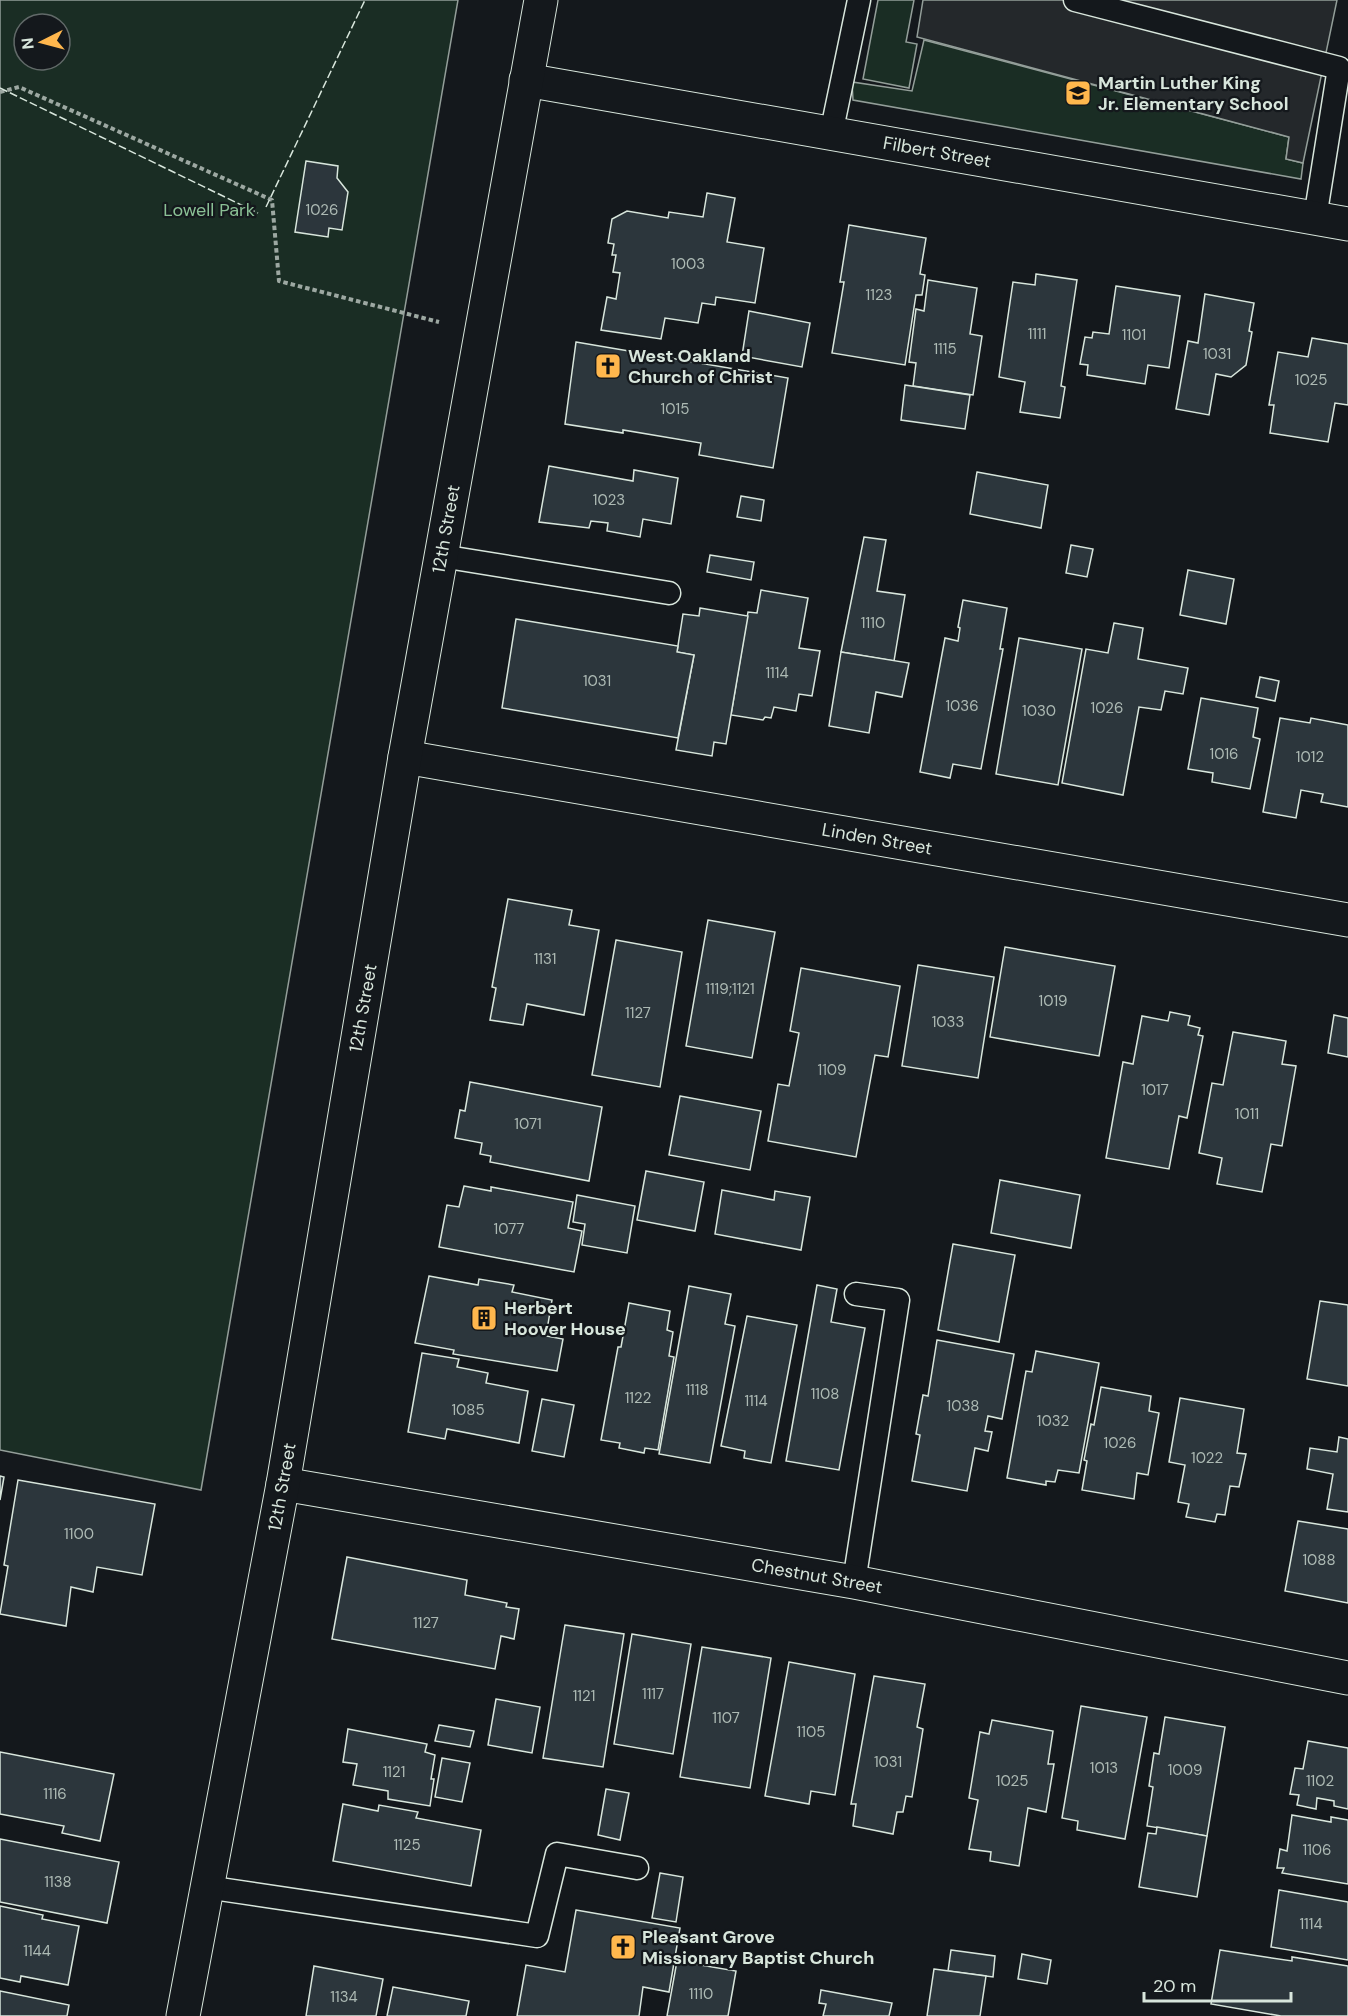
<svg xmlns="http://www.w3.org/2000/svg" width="1348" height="2016" font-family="'DM Sans',sans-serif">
<rect width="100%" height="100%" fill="#14181c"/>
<!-- green -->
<g fill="#1a2d24" stroke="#939e99" stroke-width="1.5" fill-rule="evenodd">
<path d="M0,0H458L201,1490L0,1450ZM24,24H60V60H24Z"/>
<path d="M878,0H914L906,42L917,44L909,88L863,79Z"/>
<path d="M924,40L1289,137L1286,159L1303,163L1301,179L853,100L852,82L912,91Z"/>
</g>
<!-- parking -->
<path fill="#24282b" stroke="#939e99" stroke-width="1.5" d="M923,0H1337L1303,163L1286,159L1289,137L917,37Z"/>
<!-- building -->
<g fill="#2c363c" stroke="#d8e6dc" stroke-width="1.5">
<path d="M306,161L338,166L337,178L348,192L342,230L329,228L328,237L295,232Z"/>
<path d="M707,193L735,198L727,242L764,248L755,303L716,297L715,305L702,303L698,323L665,318L661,339L601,330L607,297L616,299L620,273L613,272L616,255H612L614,244L608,243L612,219L627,211L668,218L669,212L703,217Z"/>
<path d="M849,225L926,238L920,274L925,275L922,295H916L905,365L832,353L844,282H840Z"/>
<path d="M1036,274L1077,280L1061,386L1065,387L1060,418L1020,412L1025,382L999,377L1013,282L1035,285Z"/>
<path d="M928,280L977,288L970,334L982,336L973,395L913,386L916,363L909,362L916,309L924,311Z"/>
<path d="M1116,286L1180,296L1169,368L1148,365L1145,384L1087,375L1088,365L1080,364L1085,337L1092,338L1093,332L1109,334Z"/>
<path d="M1205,294L1254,303L1249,331L1252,332L1246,365L1231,377L1216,374L1209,415L1176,409L1188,341L1198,343Z"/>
<path d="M749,311L810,323L802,367L742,356Z"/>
<path d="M1312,338L1348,344V405L1335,403L1328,442L1270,433L1274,405H1269L1278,352L1308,357Z"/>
<path d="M576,342L788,378L773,468L699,455L701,443L623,430V433L565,424Z"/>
<path d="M905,385L970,395L965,429L901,420Z"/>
<path d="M549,466L633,481L634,470L678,478L671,524L643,519L640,537L607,531L608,523L591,521L589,528L539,522Z"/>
<path d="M977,472L1048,485L1041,528L970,514Z"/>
<path d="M741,496L764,500L761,521L737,517Z"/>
<path d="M864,537L886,540L877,591L905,595L894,661L841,652Z"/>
<path d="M1071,545L1093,549L1087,577L1066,573Z"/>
<path d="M710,555L754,562L751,580L707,572Z"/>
<path d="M1188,570L1234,579L1226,624L1180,615Z"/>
<path d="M761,590L808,598L799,648L820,651L812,696L799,694L796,711L774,707L771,718L765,717L763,720L731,715L748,612L757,613Z"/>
<path d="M963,600L1007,608L1000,649H1003L981,769L953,764L950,778L920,772L945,638L958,641L960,628L958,627Z"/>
<path d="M700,608L748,616L726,744L714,742L712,756L676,750L694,655L677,652L683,614L699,616Z"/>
<path d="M516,619L678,646L677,652L694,655L678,738L502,708Z"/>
<path d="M1114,623L1143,628L1138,659L1188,668L1183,694L1165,691L1161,710L1139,707L1123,795L1062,783L1086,649L1108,653Z"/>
<path d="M1019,638L1082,649L1058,785L996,774Z"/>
<path d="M841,652L909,663L902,697L876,692L869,733L829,726Z"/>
<path d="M1260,677L1279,681L1275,701L1256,697Z"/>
<path d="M1201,698L1258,708L1253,737L1260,739L1250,789L1212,782L1213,773L1188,769Z"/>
<path d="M1280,718L1310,723L1311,718L1348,725V807L1321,802L1323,794L1301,790L1296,818L1263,812Z"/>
<path d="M508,899L572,910L569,925L599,930L584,1015L527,1004L523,1025L490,1020L496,988L492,987Z"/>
<path d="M708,920L775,932L752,1058L686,1046Z"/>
<path d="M616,940L682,952L660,1087L592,1075Z"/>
<path d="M1005,947L1115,966L1099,1056L990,1037Z"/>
<path d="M918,965L994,977L978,1078L902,1066Z"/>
<path d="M801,968L900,986L888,1057L875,1055L856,1157L768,1141L778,1084L789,1086L799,1033L790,1031Z"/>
<path d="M1170,1012L1190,1016L1188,1025L1200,1028L1198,1035L1203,1036L1187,1118L1179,1116L1169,1169L1106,1158L1123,1062L1133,1064L1142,1016L1168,1021Z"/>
<path d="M1334,1015L1348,1018V1057L1328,1053Z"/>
<path d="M1233,1032L1286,1041L1282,1064L1296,1066L1282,1146L1271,1144L1262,1192L1217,1184L1222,1158L1199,1153L1212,1083L1223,1085Z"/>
<path d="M470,1082L602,1107L589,1181L490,1162L491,1156L480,1154L482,1143L455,1138L460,1110L465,1111Z"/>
<path d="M680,1096L761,1111L750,1170L669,1155Z"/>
<path d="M646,1171L704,1182L695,1231L637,1220Z"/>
<path d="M1000,1180L1080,1195L1071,1248L991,1233Z"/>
<path d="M464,1186L491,1191V1187L573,1202L568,1228L582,1231L574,1272L439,1247L447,1205L459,1207Z"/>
<path d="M722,1190L774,1200L775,1191L810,1197L801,1250L715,1234Z"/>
<path d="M577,1195L635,1206L627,1253L582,1245L585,1224L573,1222Z"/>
<path d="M953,1244L1015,1255L999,1342L938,1330Z"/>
<path d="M429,1276L478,1285L479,1279L514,1285L512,1292L552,1300L546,1336L563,1339L557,1371L453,1354L454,1350L415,1343Z"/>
<path d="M817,1285L837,1289L831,1322L865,1328L839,1470L786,1461Z"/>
<path d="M689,1286L731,1294L725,1324L735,1326L710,1463L659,1454Z"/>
<path d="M1320,1301L1348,1305V1386L1307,1379Z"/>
<path d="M629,1303L670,1311L667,1330L673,1332L669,1356L674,1357L658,1450L645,1448L644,1453L619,1448L620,1443L601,1440L618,1347H621Z"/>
<path d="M747,1316L797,1325L771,1463L744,1458L745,1451L721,1446Z"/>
<path d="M937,1340L1014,1354L1002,1419L988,1416L985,1431L992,1432L988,1451L975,1448L967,1491L912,1481L920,1435L916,1434L923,1395L928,1396Z"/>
<path d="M1036,1351L1099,1363L1079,1473L1058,1470L1055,1482L1046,1481V1485L1007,1478L1026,1371L1032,1372Z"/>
<path d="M422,1353L459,1359L457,1367L488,1373L486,1383L528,1391L519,1443L447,1429L445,1439L408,1432Z"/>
<path d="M1101,1387L1151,1396L1149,1411L1159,1413L1148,1475L1137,1473L1134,1499L1082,1490L1087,1461L1084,1460L1091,1424L1094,1425Z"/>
<path d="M1180,1398L1244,1409L1237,1453L1246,1454L1239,1487L1230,1486L1225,1515L1217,1514L1215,1522L1186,1517L1189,1504L1178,1502L1185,1465L1169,1462Z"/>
<path d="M542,1399L574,1405L564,1457L532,1451Z"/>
<path d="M1339,1437L1348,1439V1512L1327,1509L1333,1474L1307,1469L1310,1448L1337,1452Z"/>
<path d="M0,1476L4,1477L0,1500Z"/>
<path d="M18,1480L155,1504L142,1575L97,1567L93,1592L71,1587L66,1626L0,1614L8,1566L4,1565Z"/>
<path d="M1298,1521L1348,1529V1603L1285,1591Z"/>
<path d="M347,1557L467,1580L465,1595L507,1603L506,1607L519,1609L514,1639L501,1636L495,1669L332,1639Z"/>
<path d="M565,1625L624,1634L603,1767L543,1758Z"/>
<path d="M632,1634L691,1644L673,1754L614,1744Z"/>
<path d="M702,1647L771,1658L750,1788L680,1777Z"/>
<path d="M789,1662L855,1674L835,1795L811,1791L809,1804L765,1796Z"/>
<path d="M874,1676L925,1684L917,1727L923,1729L912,1797L906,1796L903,1812H897L893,1834L853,1826L856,1804H851Z"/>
<path d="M496,1699L540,1707L532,1753L488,1745Z"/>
<path d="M1081,1706L1147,1717L1125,1839L1077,1830L1078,1821L1062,1818Z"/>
<path d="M1165,1717L1225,1727L1207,1836L1147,1826L1153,1787L1149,1786L1154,1753L1159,1754Z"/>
<path d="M992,1720L1053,1731L1048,1764H1054L1046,1812L1028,1808L1019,1866L990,1861L991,1852L969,1849L978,1800L969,1798L980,1732L989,1734Z"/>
<path d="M439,1725L474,1731L470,1747L435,1741Z"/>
<path d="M348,1729L427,1744L425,1752L435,1755L431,1779H434L430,1806L388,1799V1791L353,1785L357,1764L343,1762Z"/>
<path d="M1308,1741L1348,1748V1809L1334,1806V1801L1317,1798L1316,1809L1297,1805L1299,1795L1290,1794L1295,1768L1303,1769Z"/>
<path d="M0,1752L114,1774L100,1841L62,1833L64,1826L0,1814Z"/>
<path d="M442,1758L470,1763L462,1802L435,1797Z"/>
<path d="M606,1789L629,1793L620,1840L598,1835Z"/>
<path d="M343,1804L378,1811L379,1805L418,1812L416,1818L481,1830L471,1886L333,1861Z"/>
<path d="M1292,1815L1331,1822V1817L1348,1820V1884L1282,1873L1284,1868H1277L1280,1849L1287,1851Z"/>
<path d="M1157,1827L1207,1836L1197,1897L1139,1887L1148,1833L1156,1834Z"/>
<path d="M0,1839L119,1862L107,1923L0,1902Z"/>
<path d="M660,1873L683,1877L676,1922L652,1918Z"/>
<path d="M1279,1890L1348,1902V1960L1271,1947Z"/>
<path d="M0,1906L43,1915L42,1919L79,1926L68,1985L21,1976L20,1982L0,1978Z"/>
<path d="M576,1910L680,1928L669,1992L643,1987L639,2016H517L526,1965L565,1972Z"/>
<path d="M951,1950L995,1956L993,1977L948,1971Z"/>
<path d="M1220,1950L1292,1961V1957L1348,1966V2016H1281L1211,2004Z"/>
<path d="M1022,1954L1051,1960L1047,1984L1018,1979Z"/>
<path d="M677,1961L736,1971L728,2016H667Z"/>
<path d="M314,1966L383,1979L376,2016H306Z"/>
<path d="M934,1969L986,1976L980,2016H927Z"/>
<path d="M393,1987L469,2001L466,2016H387Z"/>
<path d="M821,1990L892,2003L889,2016H823L826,2004L819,2003Z"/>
<path d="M0,1991L69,2005L67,2016H0Z"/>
</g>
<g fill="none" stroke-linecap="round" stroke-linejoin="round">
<defs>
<g id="service">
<path d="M1075,0L1339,68L1315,218"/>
<path d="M831,134L859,0"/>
<path d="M441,556L669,593"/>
<path d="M854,1582L898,1300L856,1294"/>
<path d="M206,1887L537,1936L557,1854L637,1868"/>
</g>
<g id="minor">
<path d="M526,80L1348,224"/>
<path d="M405,757L1348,920"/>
<path d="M283,1484L854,1582L1348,1678"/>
<path d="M183,2016L283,1484L405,757L541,0"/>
</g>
</defs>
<!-- service casing -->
<use href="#service" stroke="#d8e6dc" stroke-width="25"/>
<!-- minor casing -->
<use href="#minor" stroke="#d8e6dc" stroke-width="35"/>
<!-- path -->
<path stroke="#9da8a2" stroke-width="4" stroke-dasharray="4.5 3" stroke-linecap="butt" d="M0,92L19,87L272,200L279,281L439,322"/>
<!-- service -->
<use href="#service" stroke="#14181c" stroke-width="22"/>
<!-- minor -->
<use href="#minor" stroke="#14181c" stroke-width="33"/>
<!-- fence -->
<g stroke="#d8e6dc" stroke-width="1.5" stroke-dasharray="8 3" stroke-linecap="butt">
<path d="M0,88L258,213"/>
<path d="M266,207L365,0"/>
</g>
</g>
<!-- icons -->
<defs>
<symbol id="school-square" viewBox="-11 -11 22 22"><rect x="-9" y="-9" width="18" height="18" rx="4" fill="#ffb74d" stroke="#14181c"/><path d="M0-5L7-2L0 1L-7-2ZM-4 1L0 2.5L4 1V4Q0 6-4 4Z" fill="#111"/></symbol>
<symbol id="church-square" viewBox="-11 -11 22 22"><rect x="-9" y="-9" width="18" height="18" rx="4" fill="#ffb74d" stroke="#14181c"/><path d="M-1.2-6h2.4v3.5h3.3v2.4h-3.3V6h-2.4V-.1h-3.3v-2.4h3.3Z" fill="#111"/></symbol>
<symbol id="building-square" viewBox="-11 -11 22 22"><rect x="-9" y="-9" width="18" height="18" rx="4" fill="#ffb74d" stroke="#14181c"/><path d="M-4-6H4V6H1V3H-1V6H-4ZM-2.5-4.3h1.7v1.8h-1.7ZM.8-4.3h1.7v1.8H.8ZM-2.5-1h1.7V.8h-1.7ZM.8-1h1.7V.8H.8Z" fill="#111"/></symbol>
</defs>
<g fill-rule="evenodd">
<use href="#school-square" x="1063" y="78" width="30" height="30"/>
<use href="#church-square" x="593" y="351" width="30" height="30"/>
<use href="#building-square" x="469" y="1303" width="30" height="30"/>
<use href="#church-square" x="608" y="1932" width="30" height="30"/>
</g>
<g text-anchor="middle" stroke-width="4.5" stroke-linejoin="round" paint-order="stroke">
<!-- number labels -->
<g font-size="15" fill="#adbab4">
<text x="322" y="215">1026</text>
<text x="688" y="269">1003</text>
<text x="879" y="300">1123</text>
<text x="1037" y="339">1111</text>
<text x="1134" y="340">1101</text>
<text x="945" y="354">1115</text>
<text x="1217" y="359">1031</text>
<text x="1311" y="385">1025</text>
<text x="675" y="414">1015</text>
<text x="609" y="505">1023</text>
<text x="873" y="628">1110</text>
<text x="777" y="678">1114</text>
<text x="597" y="686">1031</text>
<text x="962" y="711">1036</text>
<text x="1107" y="713">1026</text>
<text x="1039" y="716">1030</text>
<text x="1224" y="759">1016</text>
<text x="1310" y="762">1012</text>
<text x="545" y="964">1131</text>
<text x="730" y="994">1119;1121</text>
<text x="1053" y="1006">1019</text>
<text x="638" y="1018">1127</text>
<text x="948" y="1027">1033</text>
<text x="832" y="1075">1109</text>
<text x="1155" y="1095">1017</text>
<text x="1247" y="1119">1011</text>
<text x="528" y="1129">1071</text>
<text x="509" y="1234">1077</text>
<text x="697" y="1395">1118</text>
<text x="825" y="1399">1108</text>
<text x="638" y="1403">1122</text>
<text x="756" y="1406">1114</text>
<text x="963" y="1411">1038</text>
<text x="468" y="1415">1085</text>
<text x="1053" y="1426">1032</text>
<text x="1120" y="1448">1026</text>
<text x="1207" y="1463">1022</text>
<text x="79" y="1539">1100</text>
<text x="1319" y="1565">1088</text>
<text x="426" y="1628">1127</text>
<text x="653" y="1699">1117</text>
<text x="584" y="1701">1121</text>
<text x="726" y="1723">1107</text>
<text x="811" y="1737">1105</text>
<text x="888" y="1767">1031</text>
<text x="1104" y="1773">1013</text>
<text x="1185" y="1775">1009</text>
<text x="394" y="1777">1121</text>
<text x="1012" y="1786">1025</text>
<text x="1320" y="1786">1102</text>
<text x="55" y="1799">1116</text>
<text x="407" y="1850">1125</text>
<text x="1317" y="1855">1106</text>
<text x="58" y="1887">1138</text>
<text x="1311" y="1929">1114</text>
<text x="37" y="1956">1144</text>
<text x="701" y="1999">1110</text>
<text x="344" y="2002">1134</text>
</g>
<!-- poi labels -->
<g font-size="18" font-weight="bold" fill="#d8e6dc" stroke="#14181c" text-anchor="start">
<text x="1098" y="89">Martin Luther King<tspan x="1098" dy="21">Jr. Elementary School</tspan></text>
<text x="628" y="362">West Oakland<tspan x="628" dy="21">Church of Christ</tspan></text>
<text x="504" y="1314">Herbert<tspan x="504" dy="21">Hoover House</tspan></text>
<text x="642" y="1943">Pleasant Grove<tspan x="642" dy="21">Missionary Baptist Church</tspan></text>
</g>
<!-- street labels -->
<g font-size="18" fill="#d8e6dc" stroke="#14181c">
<text transform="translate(937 152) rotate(10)" y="6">Filbert Street</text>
<text transform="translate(446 529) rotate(-80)" y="6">12th Street</text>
<text transform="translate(877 839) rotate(10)" y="6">Linden Street</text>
<text transform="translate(363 1008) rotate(-80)" y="6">12th Street</text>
<text transform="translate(282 1487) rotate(-80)" y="6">12th Street</text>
<text transform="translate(817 1576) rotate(10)" y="6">Chestnut Street</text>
</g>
<!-- park labels -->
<g font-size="18" fill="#8ac095" stroke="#14181c">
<text x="209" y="216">Lowell Park</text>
</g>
</g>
<!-- north arrow -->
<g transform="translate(42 42) rotate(264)"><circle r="28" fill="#14181c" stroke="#626a69" stroke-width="1.5"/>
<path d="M0-4.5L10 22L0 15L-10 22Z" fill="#ffb74d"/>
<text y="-9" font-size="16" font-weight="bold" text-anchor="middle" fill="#d8e6dc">N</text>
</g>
<!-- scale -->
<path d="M1144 1992v9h147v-9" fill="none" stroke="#d8e6dc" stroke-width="3"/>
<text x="1153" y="1992" font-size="18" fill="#d8e6dc" stroke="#14181c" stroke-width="4.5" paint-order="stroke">20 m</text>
</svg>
